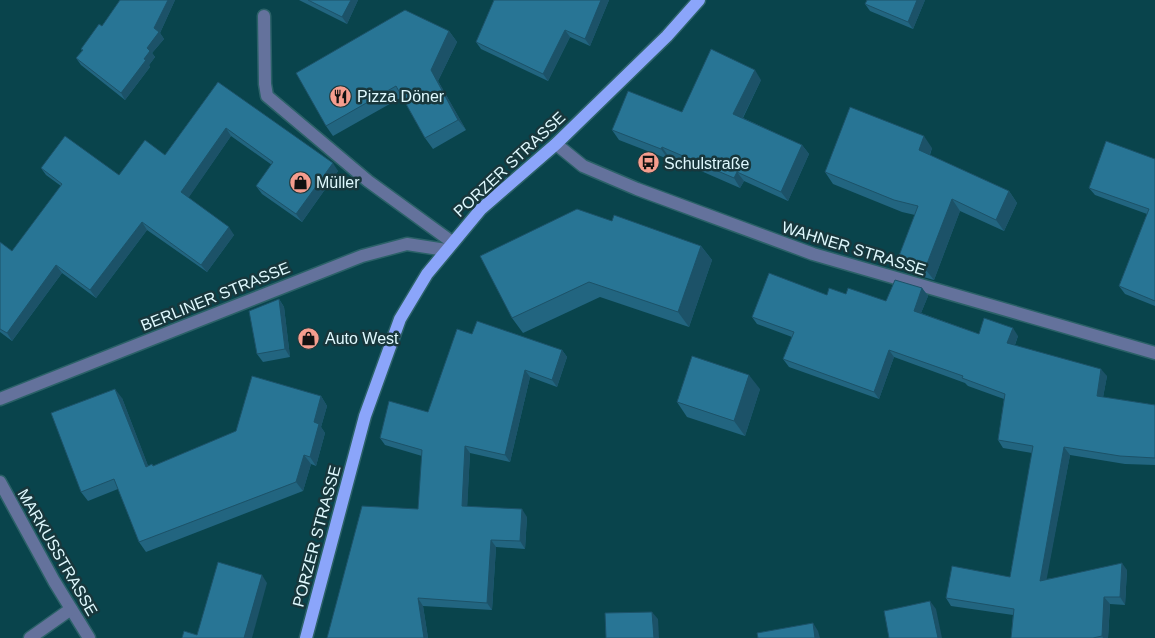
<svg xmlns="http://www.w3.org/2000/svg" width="1155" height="638" font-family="Arial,sans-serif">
<rect width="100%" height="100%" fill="#09444c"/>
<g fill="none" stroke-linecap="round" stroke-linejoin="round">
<defs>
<g id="minor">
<path d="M264,16L265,84L267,96L368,181L452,242"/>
<path d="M556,144L583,166L637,189L813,254L1155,353"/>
<path d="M0,399L362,256L407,244L446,250"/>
<path d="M0,482L54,581L89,638"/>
<path d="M30,638L71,609"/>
</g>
<path id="major" d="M306,638L365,416L400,319L427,274L481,209L556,144L667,36L699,0"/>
</defs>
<!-- minor casing -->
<use href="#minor" stroke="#2b6168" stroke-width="15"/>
<!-- major casing -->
<use href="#major" stroke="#2b6168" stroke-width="15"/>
<!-- minor -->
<use href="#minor" stroke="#64729c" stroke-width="12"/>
<!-- major -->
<use href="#major" stroke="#8ba5fa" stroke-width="12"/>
</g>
<!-- wall -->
<g fill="#226580">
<path d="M120,0H175L160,33L164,39L152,53L155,57L149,65L150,67L125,100L81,65L76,58L82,51L81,49L102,26Z"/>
<path d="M299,0H358L347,24Z"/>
<path d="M494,0H609L590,46L570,37L548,81L481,49L476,42Z"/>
<path d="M925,0L913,29L870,11L865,4Z"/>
<path d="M449,31L457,42L438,81L466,130L433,149L425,138L402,97L333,136L326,126Z"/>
<path d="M761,80L743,118L802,145L809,154L788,201L744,181L740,188L669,157L668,159L619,140L612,130L682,112Z"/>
<path d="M218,82L338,171L302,222L262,194L256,186L272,165L231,136L188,198L234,235L207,272L147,230L96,298L62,273L12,341L0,332V242L12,251L61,186L46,175L41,168L119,175L165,155Z"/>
<path d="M932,148L930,155L1009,191L1017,203L1004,231L960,211L934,280L906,272L897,261L915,215L902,212L833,184L825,172Z"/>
<path d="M1155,159V306L1125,294L1119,286L1147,214L1095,195L1089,188Z"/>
<path d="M612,221L701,246L712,260L689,327L600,297L523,333L512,318Z"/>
<path d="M922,288L928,296L921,313L979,334L1018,336L1015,345L1107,376L1103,397L1155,405V465L1125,464L1070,455L1046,579L1127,570L1125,605L1110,604L1108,638H1011L1013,615L951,606L946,598L1010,577L1032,453L1003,448L998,440L1004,399L968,386L965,383L894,357L879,399L789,367L783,359L792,337L757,324L752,317L827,295L846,294L886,301Z"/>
<path d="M279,299L284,307L290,357L263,362L257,354Z"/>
<path d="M472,334L562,350L567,357L557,387L530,377L510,462L470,453L467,506L527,517L525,549L496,547L492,610L423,606L428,638H327L418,509L422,456L385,445L380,438L428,412Z"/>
<path d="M760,389L745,436L687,417L677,402Z"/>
<path d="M321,396L327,406L321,427L325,433L316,466L311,464L303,491L146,552L139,542L118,489L88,501L81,492L122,398L148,466H153Z"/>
</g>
<!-- shaded-wall -->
<g fill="#1c5268">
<path d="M168,0H175L160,33L164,39L152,53L155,57L149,65L150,67L125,100L121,93L144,59L147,48L154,28Z"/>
<path d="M351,0H358L347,24L342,17Z"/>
<path d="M601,0H609L590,46L585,39Z"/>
<path d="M917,0H925L913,29L908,22Z"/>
<path d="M565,30L570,37L548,81L543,74Z"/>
<path d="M449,31L457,42L438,81L466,130L458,120L431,70Z"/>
<path d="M755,70L761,80L740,123L733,114Z"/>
<path d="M226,128L231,136L187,200L181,192Z"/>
<path d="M924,136L932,148L927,161L919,150Z"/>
<path d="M802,145L809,154L788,201L781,192Z"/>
<path d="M662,147L669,157L668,159L661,149Z"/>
<path d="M333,163L338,171L302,222L296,214Z"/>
<path d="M737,172L744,181L740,188L734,178Z"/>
<path d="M1009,191L1017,203L1004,231L996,220Z"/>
<path d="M952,199L960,211L934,280L925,269Z"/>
<path d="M142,222L147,230L96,298L90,290Z"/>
<path d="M229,227L234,235L207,272L201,265Z"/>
<path d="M701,246L712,260L689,327L678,312Z"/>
<path d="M56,265L62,273L12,341L7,333Z"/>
<path d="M922,288L928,296L919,318L914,311Z"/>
<path d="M279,299L284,307L290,357L285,349Z"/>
<path d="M1013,328L1018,336L1013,350L1007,343Z"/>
<path d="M562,350L567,357L557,387L552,380Z"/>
<path d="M889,350L894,357L879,399L874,392Z"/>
<path d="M1101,369L1107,376L1102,403L1097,396Z"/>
<path d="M525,370L530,377L510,462L505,455Z"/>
<path d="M749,375L760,389L745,436L734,421Z"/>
<path d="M115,389L122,398L152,476L146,467Z"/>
<path d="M321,396L327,406L321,427L325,433L316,466L310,457L314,422Z"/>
<path d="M465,446L470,453L467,513L462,506Z"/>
<path d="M1064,447L1070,455L1045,588L1040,581Z"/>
<path d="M304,455L311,464L303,491L296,482Z"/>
<path d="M522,509L527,517L525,549L520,541Z"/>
<path d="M491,540L496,547L492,610L487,603Z"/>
<path d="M1122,563L1127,570L1125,605L1120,597Z"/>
<path d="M262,575L267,583L252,638H244Z"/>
<path d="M1104,597L1110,604L1108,638H1103L1102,636Z"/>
<path d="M418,598L423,606L428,638H424Z"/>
<path d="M930,601L936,609L942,638H938Z"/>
<path d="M652,612L658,619L659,638H654Z"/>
<path d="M813,623L818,631L820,638H815Z"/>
</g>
<!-- building -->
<g fill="#287595" stroke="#1c5268">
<path d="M120,0H168L154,28L159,32L147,48L150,51L144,59L146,60L121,93L76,58L83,50L81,49L99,24L102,26Z"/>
<path d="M308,0H351L342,17Z"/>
<path d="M494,0H601L585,39L565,30L543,74L476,42Z"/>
<path d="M867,0H917L908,22L865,4Z"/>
<path d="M405,10L449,31L431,70L458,120L425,138L396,86L326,126L296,73Z"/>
<path d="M711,49L755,70L733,114L802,145L781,192L737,172L734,178L662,147L661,149L612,130L628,91L682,112Z"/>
<path d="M218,82L333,163L296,214L256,186L273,162L226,128L181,192L229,227L201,265L142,222L90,290L56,265L7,333L0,329V242L12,251L62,184L41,168L65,136L119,175L145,140L165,155Z"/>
<path d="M850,107L924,136L919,150L1009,191L996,220L952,199L925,269L897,261L918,206L894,200L825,172Z"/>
<path d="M1106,141L1155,159V301L1119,286L1149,209L1089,188Z"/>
<path d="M577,209L612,221L614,215L701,246L678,312L589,282L512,318L480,256Z"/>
<path d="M769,273L827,295L829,288L846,294L848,288L886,301L895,280L922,288L914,311L979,334L984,318L1013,328L1007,343L1101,369L1097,396L1155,405V458L1120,456L1064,447L1040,581L1122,563L1120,597H1104L1102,636L1093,638H1011L1014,609L946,598L952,566L1010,577L1033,446L998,440L1005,394L962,378L963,376L889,350L874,392L783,359L794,332L752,317Z"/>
<path d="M279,299L285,349L257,354L249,311Z"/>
<path d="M477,321L562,350L552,380L525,370L505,455L465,446L462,506L522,509L520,541L491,540L487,603L418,598L424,638H327L362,506L418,509L422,450L380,438L389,401L428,412L457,329L472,334Z"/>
<path d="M692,356L749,375L734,421L677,402Z"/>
<path d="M252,376L321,396L314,422L319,424L310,457L304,455L296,482L139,542L114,479L81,492L51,413L115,389L146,467L152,464L153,466L236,431Z"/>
<path d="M218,562L262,575L244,638H182L184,631L197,635Z"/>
<path d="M930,601L938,638H889L884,611Z"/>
<path d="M652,612L654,638H606L605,613Z"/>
<path d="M813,623L815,638H758L757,633Z"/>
</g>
<!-- icons -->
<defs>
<symbol id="restaurant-disc" viewBox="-11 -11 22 22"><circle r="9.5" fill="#f59d8e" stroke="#18373c"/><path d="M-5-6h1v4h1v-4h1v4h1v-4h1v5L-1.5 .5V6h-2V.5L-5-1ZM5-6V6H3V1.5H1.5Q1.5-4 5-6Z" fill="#111"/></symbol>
<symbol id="bus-disc" viewBox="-11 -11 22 22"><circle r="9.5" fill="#f59d8e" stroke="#18373c"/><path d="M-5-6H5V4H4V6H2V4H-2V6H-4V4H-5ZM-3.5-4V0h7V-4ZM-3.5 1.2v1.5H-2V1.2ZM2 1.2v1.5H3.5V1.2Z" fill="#111"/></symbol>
<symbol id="shop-disc" viewBox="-11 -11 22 22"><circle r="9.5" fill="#f59d8e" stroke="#18373c"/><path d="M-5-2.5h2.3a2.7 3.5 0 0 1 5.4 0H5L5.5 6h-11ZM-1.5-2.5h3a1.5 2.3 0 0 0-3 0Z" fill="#111"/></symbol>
</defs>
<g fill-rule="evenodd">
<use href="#restaurant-disc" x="328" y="84" width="25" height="25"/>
<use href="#bus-disc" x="636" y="150" width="25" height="25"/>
<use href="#shop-disc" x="288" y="170" width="25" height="25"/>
<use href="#shop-disc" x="296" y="326" width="25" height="25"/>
</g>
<g text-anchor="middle" stroke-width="5" stroke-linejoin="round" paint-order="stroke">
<!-- poi labels -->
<g font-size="16" fill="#dff9fe" stroke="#18373c" text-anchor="start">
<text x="357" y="102">Pizza Döner</text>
<text x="664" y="169">Schulstraße</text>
<text x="316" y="188">Müller</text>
<text x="325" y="344">Auto West</text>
</g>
<!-- street labels -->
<g font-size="16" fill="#dff9fe" stroke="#18373c">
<text transform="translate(509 164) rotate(-43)" y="6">PORZER STRASSE</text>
<text transform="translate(854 248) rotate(17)" y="6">WAHNER STRASSE</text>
<text transform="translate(215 296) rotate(-22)" y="6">BERLINER STRASSE</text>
<text transform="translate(316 536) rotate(-75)" y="6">PORZER STRASSE</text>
<text transform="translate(58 552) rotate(60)" y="6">MARKUSSTRASSE</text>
</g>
</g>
</svg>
